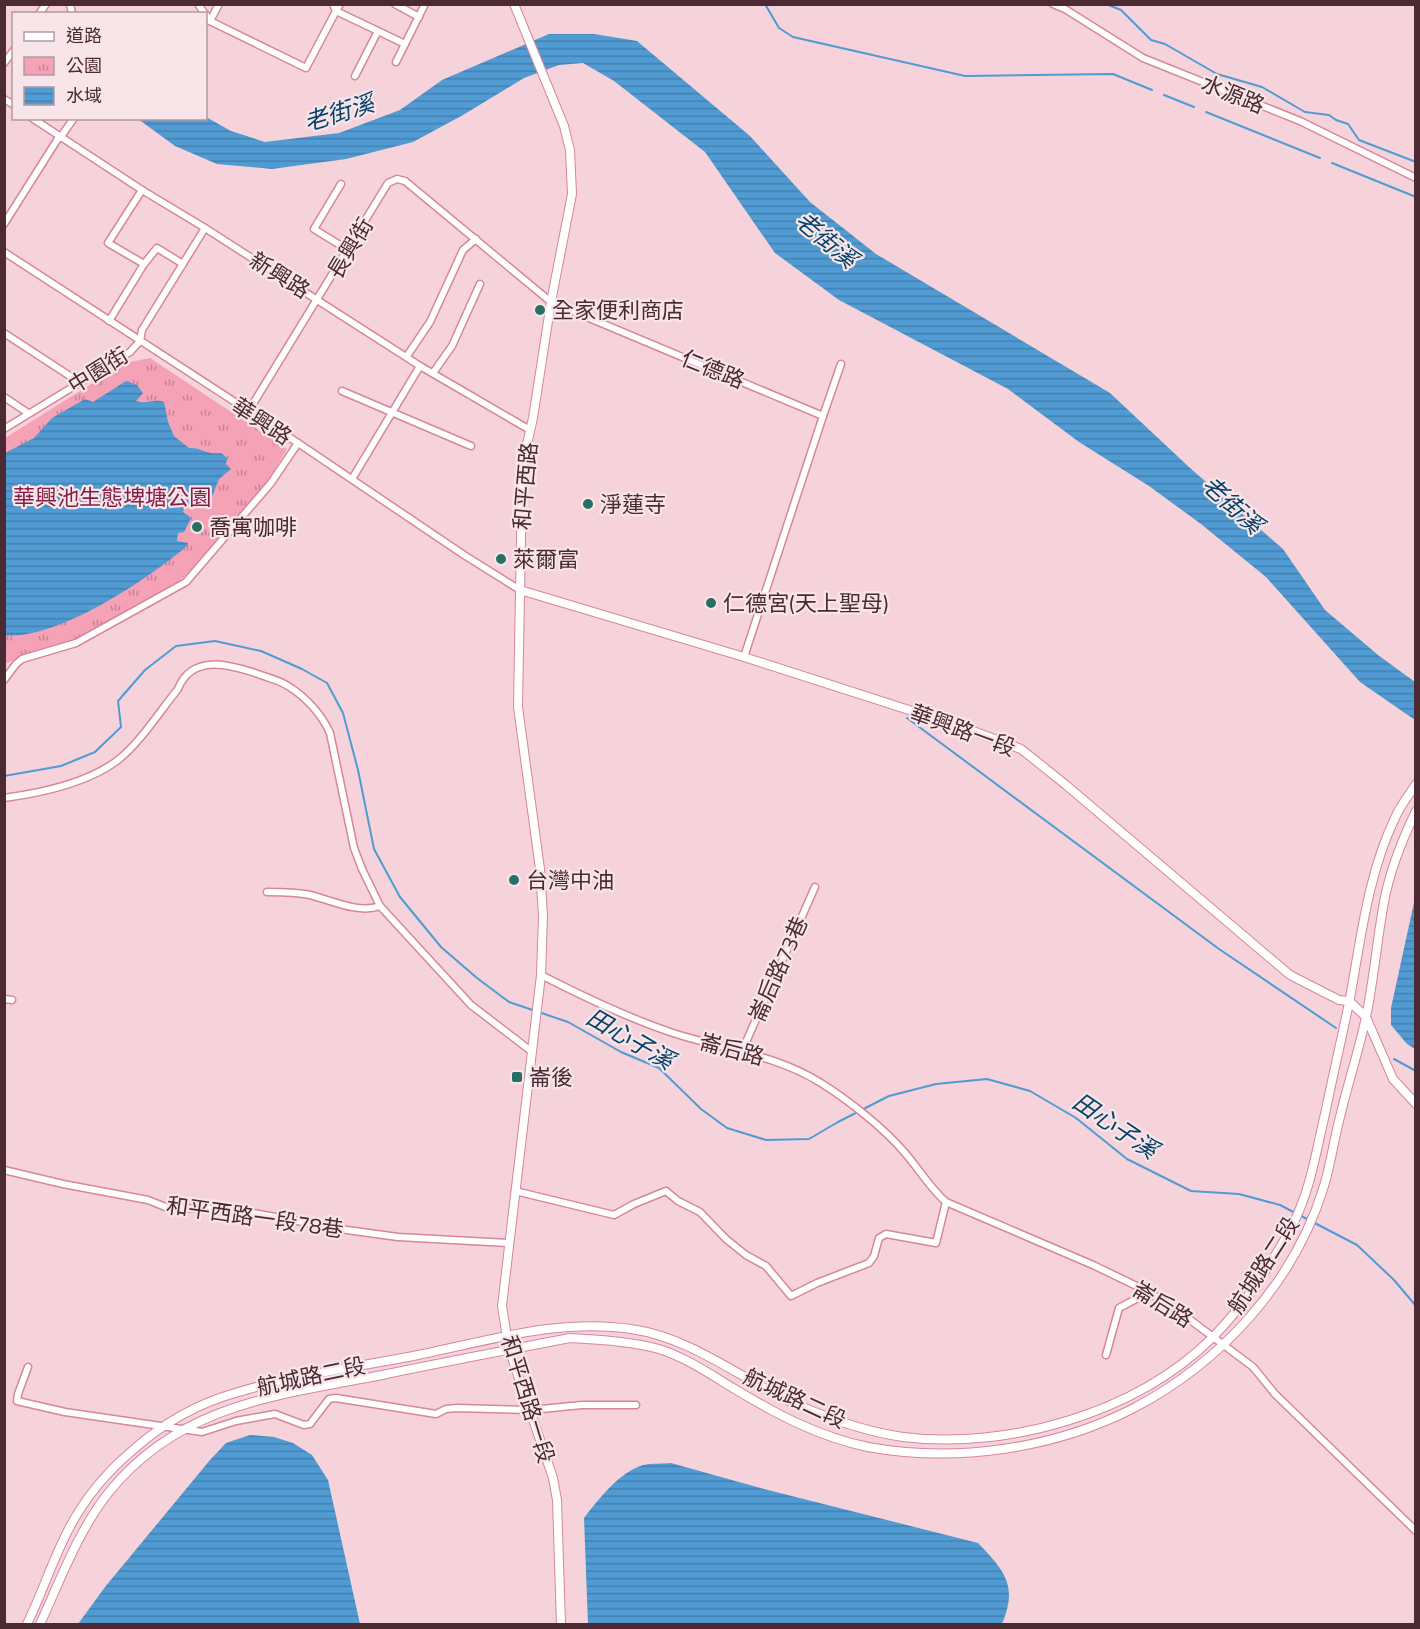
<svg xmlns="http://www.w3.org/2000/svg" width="1420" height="1629" font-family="'Titillium Web','Noto Sans TC',sans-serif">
<defs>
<pattern id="park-tufts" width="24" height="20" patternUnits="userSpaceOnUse" patternTransform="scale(1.5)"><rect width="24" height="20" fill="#f5a1b6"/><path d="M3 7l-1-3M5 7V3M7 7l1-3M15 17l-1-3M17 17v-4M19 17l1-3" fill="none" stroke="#c88395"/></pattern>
<pattern id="water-rules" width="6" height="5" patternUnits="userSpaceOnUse" patternTransform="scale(1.5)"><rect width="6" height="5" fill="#509bd3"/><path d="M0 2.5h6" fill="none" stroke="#447fac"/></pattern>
</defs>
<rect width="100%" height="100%" fill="#f6d3da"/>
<!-- park -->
<path fill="url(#park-tufts)" d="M150,358L287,449L266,484L192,569L175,585L77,640L26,655L5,664V438L125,363Z"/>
<!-- water -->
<g fill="url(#water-rules)">
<path d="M549,34H594L637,41L750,136L810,202L876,254L1110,393L1190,468L1283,549L1325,610L1378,655L1415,682V720L1360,682L1266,577L1201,524L1149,486L1079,442L1008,389L839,300L775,253L705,152L614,81L583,63L559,65L524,78L463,115L413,142L346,159L272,169L217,164L175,146L138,119L206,117L231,131L265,142L339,133L400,110L442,80Z"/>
<path d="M126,381L137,385L143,393L136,401C146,405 155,398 164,402L168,422L174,436L189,448C201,447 206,455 221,453L227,458L226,464L231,469L219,479L211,499L202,506L186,503L183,512L191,518L184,532L178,533L177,541L188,543L187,546C148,579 56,641 5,635V453L34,438L52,418L85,399L93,402Z"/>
<path d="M1415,898V1049L1407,1044L1391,1025V1008Z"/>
<path d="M250,1435L274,1437L293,1443L312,1455L328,1480L360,1624H78L105,1587L210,1460L226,1443Z"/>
<path d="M671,1463L764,1489L978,1543C1005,1571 1018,1586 1002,1624H588L584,1518C599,1499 618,1473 643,1465C651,1463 662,1464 671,1463Z"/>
</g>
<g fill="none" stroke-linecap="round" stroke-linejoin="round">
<!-- stream -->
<g stroke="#509bd3" stroke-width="2">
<path d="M765,4L779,28L793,37L965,76L1113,74L1152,90"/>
<path d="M1106,4L1121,10L1151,40L1165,44L1217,74L1262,87L1305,112L1329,115L1336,120L1348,124L1359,140L1416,162"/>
<path d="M1164,95L1194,107"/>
<path d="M1206,112L1320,158"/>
<path d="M1332,163L1416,197"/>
<path d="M907,718L1219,949L1336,1028"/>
<path d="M4,776L61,766L95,752L121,727L118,701L145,670L176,646L215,641L261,651L302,669L327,683L343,713L358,770L374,849L400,897L441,947L477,978L509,1002L568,1022L621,1052L659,1068L701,1109L727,1128L766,1140L809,1139L838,1122L889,1096L936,1084L987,1079L1030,1091L1076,1118L1127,1159L1191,1191L1239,1194L1280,1205L1357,1245L1394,1280L1416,1306"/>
<path d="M1394,1059L1416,1071"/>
</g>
<defs>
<g id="minor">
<path d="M70,4L72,14"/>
<path d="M198,4L205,14"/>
<path d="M340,4L336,11L405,44"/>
<path d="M395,4L419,17"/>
<path d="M1053,4L1065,9L1143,58L1300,121L1416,178"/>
<path d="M39,14L46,4"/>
<path d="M206,15L210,21L219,4"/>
<path d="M210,21L306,68L336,11L333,4"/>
<path d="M396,62L425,4"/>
<path d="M4,63L14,50"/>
<path d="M355,76L378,31"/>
<path d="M4,99L14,105"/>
<path d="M32,118L142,190L205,228L420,366L530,430"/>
<path d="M60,138L74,118"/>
<path d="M341,184L314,229L348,250"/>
<path d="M142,190L108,243L144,264"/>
<path d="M4,224L59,137"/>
<path d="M4,252L298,443L464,555L520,590"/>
<path d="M109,321L144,264L157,248L183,264"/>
<path d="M4,333L79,382"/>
<path d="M407,356L430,322L463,250L476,239"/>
<path d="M433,373L452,346L480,284"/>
<path d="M342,391L471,446"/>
<path d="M4,397L28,413"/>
<path d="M248,412L388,183L397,179L405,181L551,302L823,416L744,657"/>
<path d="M823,416L841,364"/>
<path d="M4,429L130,352L140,341L142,330L205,228"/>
<path d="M352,479L420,366"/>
<path d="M4,680L16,664L22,659L76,643L186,582L271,483L298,443"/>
<path d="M4,798C41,793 88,783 118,760C140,743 160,711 178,689C192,653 231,665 258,674C268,678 279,680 288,686C306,697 322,715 330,733L354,848L362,869L380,906L471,1005L531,1051"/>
<path d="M267,892C281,892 296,892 310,895C331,900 358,914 380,906"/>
<path d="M541,975C582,996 626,1017 670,1032C721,1049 775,1054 821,1083C848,1100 884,1128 905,1153C919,1169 930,1188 946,1202L1093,1265L1149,1292L1185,1316L1253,1367L1275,1394L1416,1531"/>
<path d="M4,999L12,1000"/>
<path d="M742,1051L815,887"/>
<path d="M4,1170L63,1184L148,1200L168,1208L231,1209L347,1230L398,1237L508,1243"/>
<path d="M515,1191L614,1215L634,1204L666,1191L678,1201L700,1212L726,1239L746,1255L766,1266L791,1296L817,1283L869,1263L874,1256L879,1238L886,1234L936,1243L946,1202"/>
<path d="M1106,1355L1119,1308L1149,1292"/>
<path d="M28,1367L18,1394L17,1401L65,1412L202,1432L236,1421L275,1414L304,1425L310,1424L329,1399L336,1398L436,1414L446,1409L457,1408L531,1410L582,1405H636"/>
</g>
<g id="tertiary">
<path d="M514,4L564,126L570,150L572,194L551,302L533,418L524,457L522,479L518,707L540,869L543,916L541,975L502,1306L509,1349L553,1478L557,1500L561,1624"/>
<path d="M520,590L744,657L965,728L1021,749L1066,785L1290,975L1339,1000L1349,1001L1366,1017L1393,1079L1416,1104"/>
<path d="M27,1624C40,1598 49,1570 62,1543C78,1507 103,1475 133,1450C162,1424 197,1404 235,1393C294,1375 357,1367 418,1355C488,1341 559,1318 631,1329C694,1338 743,1381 800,1406C833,1420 867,1432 903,1437C1008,1450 1136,1413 1212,1338C1242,1308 1272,1264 1292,1226C1310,1192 1316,1152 1325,1114C1333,1075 1342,1037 1350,998C1361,938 1368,874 1395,818C1400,806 1409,795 1416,784"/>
<path d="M40,1624C61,1579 78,1531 109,1492C180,1404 279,1395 382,1375C444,1362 507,1350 570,1338C599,1340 630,1341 659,1349C685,1357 710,1374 733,1388C776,1414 819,1437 868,1447C955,1463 1053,1449 1132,1409C1221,1363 1295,1282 1324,1186C1331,1163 1334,1139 1340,1117C1348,1083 1359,1050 1366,1017C1374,979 1377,940 1384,902C1390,870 1402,840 1416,811"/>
</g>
</defs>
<!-- minor casing -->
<use href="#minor" stroke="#d7869b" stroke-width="9"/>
<!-- tertiary casing -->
<use href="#tertiary" stroke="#d7869b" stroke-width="10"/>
<!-- minor -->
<use href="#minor" stroke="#fff" stroke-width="6"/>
<!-- tertiary -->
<use href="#tertiary" stroke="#fff" stroke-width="8"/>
</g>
<!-- markers -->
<g fill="#287066" stroke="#f7e5e9" stroke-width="2">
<circle cx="540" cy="310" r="6"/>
<circle cx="588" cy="504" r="6"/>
<circle cx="197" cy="527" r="6"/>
<circle cx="501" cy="559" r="6"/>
<circle cx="711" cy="603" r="6"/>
<circle cx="514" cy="880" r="6"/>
<rect x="511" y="1071" width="12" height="12" rx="3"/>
</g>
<g text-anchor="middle" stroke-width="4.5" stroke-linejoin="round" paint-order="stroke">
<!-- street labels -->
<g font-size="22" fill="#4b2a33" stroke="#f7e5e9">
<text transform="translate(1233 94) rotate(22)" y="8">水源路</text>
<text transform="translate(350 248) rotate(-59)" y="8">長興街</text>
<text transform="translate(280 275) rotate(32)" y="8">新興路</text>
<text transform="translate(713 369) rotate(22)" y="8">仁德路</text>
<text transform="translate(98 370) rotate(-32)" y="8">中園街</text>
<text transform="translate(262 421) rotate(33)" y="8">華興路</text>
<text transform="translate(525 486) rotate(-85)" y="8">和平西路</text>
<text transform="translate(963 730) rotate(20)" y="8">華興路一段</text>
<text transform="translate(778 969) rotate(-66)" y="8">崙后路73巷</text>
<text transform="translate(732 1049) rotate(15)" y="8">崙后路</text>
<text transform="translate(255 1217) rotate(8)" y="8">和平西路一段78巷</text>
<text transform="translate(1263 1265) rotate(-57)" y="8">航城路二段</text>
<text transform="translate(1163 1304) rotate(32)" y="8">崙后路</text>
<text transform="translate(311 1376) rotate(-12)" y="8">航城路二段</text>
<text transform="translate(795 1398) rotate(25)" y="8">航城路二段</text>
<text transform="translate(528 1399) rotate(73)" y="8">和平西路一段</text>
</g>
<!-- poi labels -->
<g font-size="22" fill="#4b2a33" stroke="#f7e5e9" text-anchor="start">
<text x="552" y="318">全家便利商店</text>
<text x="600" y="512">淨蓮寺</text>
<text x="209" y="535">喬寓咖啡</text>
<text x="513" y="567">萊爾富</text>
<text x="723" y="611">仁德宮(天上聖母)</text>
<text x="526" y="888">台灣中油</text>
<text x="529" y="1085">崙後</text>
</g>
<!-- park labels -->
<g font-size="22" fill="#861d45" stroke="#f7e5e9">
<text x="112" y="505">華興池生態埤塘公園</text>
</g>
<!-- water labels -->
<g font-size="24" font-style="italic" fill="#064268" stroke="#f7e5e9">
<text transform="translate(339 113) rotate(-17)" y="8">老街溪</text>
<text transform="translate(826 240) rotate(40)" y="8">老街溪</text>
<text transform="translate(1232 505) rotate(42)" y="8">老街溪</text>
<text transform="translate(630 1039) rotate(30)" y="8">田心子溪</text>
<text transform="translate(1115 1126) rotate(34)" y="8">田心子溪</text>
</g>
</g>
<!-- border -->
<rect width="1420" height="1629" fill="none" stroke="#4b2a33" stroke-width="12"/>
<!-- legend -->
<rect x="12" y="12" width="195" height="108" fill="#f7e5e9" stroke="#b29aa0" stroke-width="1.5"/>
<rect x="24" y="32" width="30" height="9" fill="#ffffff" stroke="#b29aa0" stroke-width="1.5"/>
<text x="66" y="42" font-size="18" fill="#4b2a33">道路</text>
<rect x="24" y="57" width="30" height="18" fill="url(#park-tufts)" stroke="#b29aa0" stroke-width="1.5"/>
<text x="66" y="72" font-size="18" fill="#4b2a33">公園</text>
<rect x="24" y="87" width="30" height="18" fill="url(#water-rules)" stroke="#b29aa0" stroke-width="1.5"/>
<text x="66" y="102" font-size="18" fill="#4b2a33">水域</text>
</svg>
